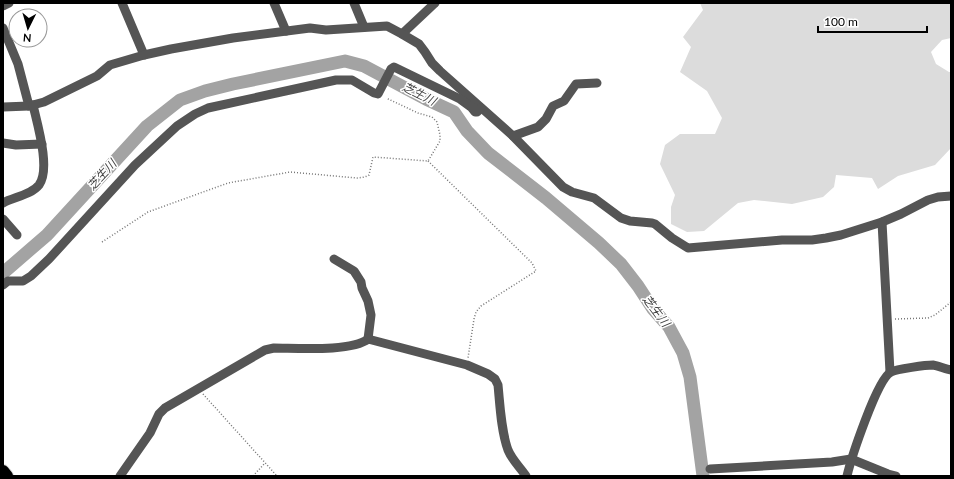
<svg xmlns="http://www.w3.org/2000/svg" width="954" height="479" font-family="Lato,'Noto Sans JP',sans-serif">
<rect width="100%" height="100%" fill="#fff"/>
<!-- green -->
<path fill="#dcdcdc" d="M700,3H951V38L942,40L931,52L936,64L949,72H951V148L935,165L898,176L878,189L872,178L836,175L834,187L823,197L792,204L754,200L738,203L704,231L687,232L671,224V207L675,195L660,164L665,145L680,134H715L722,118L707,91L680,72L691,47L683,37L703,10Z"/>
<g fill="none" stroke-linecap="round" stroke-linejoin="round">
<!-- river -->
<path stroke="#a3a3a3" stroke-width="13" d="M3,273L47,235L147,126L180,100L205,91L233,84L345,61L364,66L426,99L454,112L467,131L488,153L546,198L599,243L621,264L638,286L653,309L669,327L683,353L690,377L703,476"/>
<defs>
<path id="highway" d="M3,471L7,476"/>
</defs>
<!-- highway casing -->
<use href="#highway" stroke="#dbdbdb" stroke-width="14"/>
<!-- path -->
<g stroke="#777" stroke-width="1.5" stroke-dasharray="1 2" stroke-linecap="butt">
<path d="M428,161L532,263L536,271L481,306L476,312L474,319L468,358"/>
<path d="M102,242L148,212L228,183L290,172L357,178L365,177L369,175L373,157L428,161L440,141V135L437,122L432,117L418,113L386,98"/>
<path d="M895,319L928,318L935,315L951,302"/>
<path d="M203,394L277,476"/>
<path d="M253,476L265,463"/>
</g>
<!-- minor -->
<g stroke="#555" stroke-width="9">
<path d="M122,3L144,55"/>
<path d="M274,3L286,31"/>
<path d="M354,3L364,27"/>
<path d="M3,6L9,3"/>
<path d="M3,28L18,64L29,106"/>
<path d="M402,34L435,3"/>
<path d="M3,107L29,106L44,102L97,76L110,65L144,55L171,49L233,38L310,28L326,30L387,26L402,34L419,44L425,52L432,63L440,71L513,136L563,187L572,192L594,198L621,218L630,221L652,223L655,224L672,238L688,248L782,240H812L826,238L841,235L882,222L901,214L928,200L938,197L951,196"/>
<path d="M513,136L538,127L546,119L553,106L564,101L576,84L597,83"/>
<path d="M3,143L16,145L42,144"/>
<path d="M3,203C14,197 31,195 39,185C51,169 37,123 33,105"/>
<path d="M3,219L17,235"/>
<path d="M882,222L890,372"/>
<path d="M334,259L354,271L361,282L362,288L368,301L371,315L368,339"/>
<path d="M3,285L8,281H23L31,276L49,259L135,165L177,126L195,114L208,108L336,80H352L374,93L378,94L391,69L394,67L460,99L471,107L475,112H477L481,108"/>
<path d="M710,469L832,462L851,459L888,474L896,476"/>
<path d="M120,476L150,433L159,414L165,408L265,350L274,348C296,348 352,352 368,339L467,365L488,374L495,379L498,385C500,405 501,431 508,450C512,460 520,467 526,476"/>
<path d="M847,476C851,459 877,379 891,372C897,369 926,365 933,365C939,366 945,369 951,370"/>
</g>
<!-- highway -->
<use href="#highway" stroke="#000" stroke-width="12"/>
</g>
<g text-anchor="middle" stroke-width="3" stroke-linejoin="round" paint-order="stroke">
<!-- water labels -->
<g font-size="12" font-style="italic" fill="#444" stroke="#fff">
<text transform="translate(419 94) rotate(27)" y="4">芝生川</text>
<text transform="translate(102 175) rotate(-47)" y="4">芝生川</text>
<text transform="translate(656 311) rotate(53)" y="4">芝生川</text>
</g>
</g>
<!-- border -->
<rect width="954" height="479" fill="none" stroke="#000000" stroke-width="8"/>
<!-- north arrow -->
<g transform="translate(28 28) rotate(185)"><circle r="19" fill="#ffffff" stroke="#999999"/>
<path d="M0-3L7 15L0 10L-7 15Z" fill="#000000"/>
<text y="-6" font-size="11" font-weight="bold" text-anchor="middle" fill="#000000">N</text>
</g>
<!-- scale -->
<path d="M818 26v6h109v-6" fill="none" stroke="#000000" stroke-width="2"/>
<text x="824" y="26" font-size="12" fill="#000000" stroke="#ffffff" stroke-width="3" paint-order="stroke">100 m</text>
</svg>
